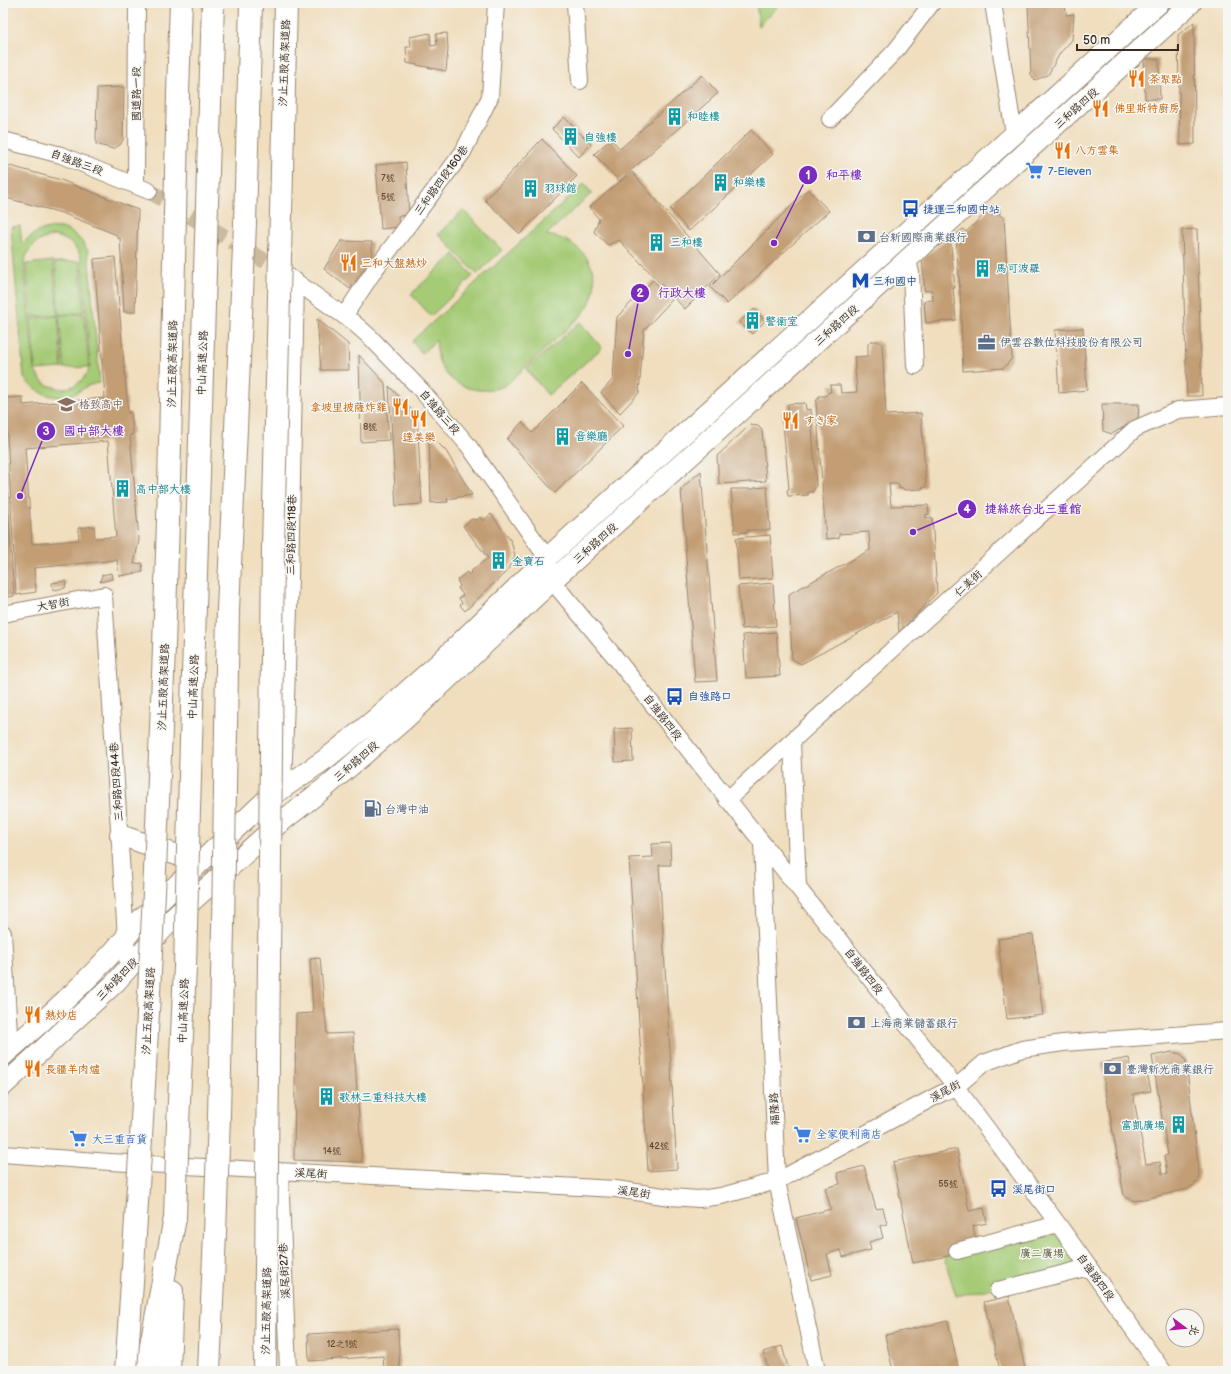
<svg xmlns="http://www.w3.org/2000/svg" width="1231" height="1374" viewBox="0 0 1231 1374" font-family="'Balsamiq Sans','LXGW WenKai TC','Klee One',sans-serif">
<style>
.green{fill:#a5cb76;stroke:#707a4a;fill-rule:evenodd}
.building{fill:#c39e75;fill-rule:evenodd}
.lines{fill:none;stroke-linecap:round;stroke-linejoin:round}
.minor-tunnel{stroke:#ccba9e;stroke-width:16;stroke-dasharray:16 8;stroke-linecap:butt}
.minor-casing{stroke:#96846e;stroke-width:18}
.major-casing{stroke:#96846e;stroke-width:22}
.highway-casing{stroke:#96846e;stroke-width:24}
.minor{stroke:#fff;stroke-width:16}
.major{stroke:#fff;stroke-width:20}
.highway{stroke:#fff;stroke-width:22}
.highway-bridge-casing{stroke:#96846e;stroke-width:24;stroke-linecap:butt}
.highway-bridge{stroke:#fff;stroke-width:22}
.labels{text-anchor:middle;stroke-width:3;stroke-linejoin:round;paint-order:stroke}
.number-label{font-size:9px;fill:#5d4734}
.street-label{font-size:11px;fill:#3b2a1e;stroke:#f6f6f2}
.food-label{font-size:11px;fill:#c56008;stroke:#f6f6f2;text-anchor:start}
.culture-label{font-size:11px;fill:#0d838f;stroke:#f6f6f2;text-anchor:start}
.shop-label{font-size:11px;fill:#366cbe;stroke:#f6f6f2;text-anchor:start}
.transit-label{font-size:11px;fill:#164399;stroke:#f6f6f2;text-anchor:start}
.service-label{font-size:11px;fill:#4e5e75;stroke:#f6f6f2;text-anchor:start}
.education-label{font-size:11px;fill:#785e54;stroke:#f6f6f2;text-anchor:start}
.park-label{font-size:11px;fill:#5b5a38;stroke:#f6f6f2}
.leader{fill:none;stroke:#7b2cbf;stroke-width:1.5}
.callout-dot{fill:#7b2cbf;stroke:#f6f6f2;stroke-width:1.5}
.mark-label{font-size:12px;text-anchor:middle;font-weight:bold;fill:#fff}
.callout-label{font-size:12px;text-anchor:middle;font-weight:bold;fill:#7b2cbf;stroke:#f6f6f2;stroke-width:3;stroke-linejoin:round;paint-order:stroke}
</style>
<rect width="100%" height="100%" fill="#f6f6f2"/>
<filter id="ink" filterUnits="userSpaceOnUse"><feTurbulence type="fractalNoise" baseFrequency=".025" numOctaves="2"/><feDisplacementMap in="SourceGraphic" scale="8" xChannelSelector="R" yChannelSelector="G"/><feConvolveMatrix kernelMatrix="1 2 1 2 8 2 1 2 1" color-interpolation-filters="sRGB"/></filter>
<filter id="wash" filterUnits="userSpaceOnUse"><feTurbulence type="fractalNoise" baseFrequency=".012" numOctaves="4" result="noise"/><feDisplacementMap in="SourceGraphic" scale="16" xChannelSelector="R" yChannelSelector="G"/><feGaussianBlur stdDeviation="0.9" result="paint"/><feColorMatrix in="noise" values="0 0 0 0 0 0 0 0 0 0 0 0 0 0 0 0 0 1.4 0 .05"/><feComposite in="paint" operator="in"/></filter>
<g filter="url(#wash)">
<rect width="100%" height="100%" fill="#f0debe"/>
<path class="green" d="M756,3H781L759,26Z
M584,184L592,193L546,235C588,240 610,280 582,315L506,385C483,396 455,389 442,368C437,359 437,349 436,340L422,353L412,341Z
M463,210L502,250L477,274L438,234Z
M20,226L22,244C44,221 72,221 88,251L100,383C87,384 85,389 74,394C55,402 36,393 24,378L11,227ZM54,236C69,239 77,246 82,260L90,365L88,372L81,381L74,386L63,389L47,385L41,380L34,370L24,263C28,247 37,239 54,236Z
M454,254L473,276L431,316L411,294Z
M53,261L58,315L31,317L26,264Z
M80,261L84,312L59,315L55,262Z
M84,314L89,367L64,368L59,315Z
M58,316L62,368L35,370L31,319Z
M580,322L602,348L548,395L526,369Z
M1052,1225L1082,1269L956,1296L944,1257Z"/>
<g id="blocks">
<path class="building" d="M1028,3H1065L1066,15L1074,14L1072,40L1060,53L1048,75L1035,80L1031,75Z
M1194,22L1195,144L1180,145L1178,35Z
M430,33L431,46L437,45L436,34L447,33L448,49L446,71L407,63L406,47H411L410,37Z
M1144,59H1159L1160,99H1145Z
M702,75L718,93L619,181L594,154L611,139L620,149Z
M124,87L123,140L120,145L113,149L96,144L97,88Z
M564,117L591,144L579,157L552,129Z
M751,130L773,154L689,231L670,209Z
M542,139L577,176L520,234L485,200Z
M406,162L409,215L398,216L399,227L381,229L376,165Z
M3,164L61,180L138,210L135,312H124L120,238H117V235L62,213L3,197Z
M632,172L720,274L685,309L619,240L608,245L594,232L599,219L589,207Z
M808,189L829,211L727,304L710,287Z
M993,205L999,208L1000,216L1004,217L1012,358L1004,368L963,371L960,291L956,238L954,236L963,229L966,232L987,212L989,206Z
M1197,229L1202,396H1187L1182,230Z
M950,237L955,288H953L956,320L926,323L924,301L933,300L932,290L925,291L922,259Z
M341,241L372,242V257L350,289L324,269Z
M115,257L128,413L131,412L133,434L130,435L139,540L134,564L142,563L143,572L119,576L117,560L34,568L36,592L16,595L5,398L23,397V405L105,398L94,259ZM108,441L116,537L95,538L94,526L78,528L79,540L32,544L25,448Z
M653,280L672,300L644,330L639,393L620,413L601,393L613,379L617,317Z
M754,309L765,321L752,334L739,322Z
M317,319L348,344L349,370H321Z
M1083,328L1087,390L1059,393L1055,330Z
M871,341H877L882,344L886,415L921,413L926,487H922V489L904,490L903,488L899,489V484H889L891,506L928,505L929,515L926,514V518L932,517L937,593L899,632L897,612L801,664L792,659L789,594L870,550L869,532L839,534V538L826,539L816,402L819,396H825L829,392H831L830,385H840L841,393L857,392L854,357L868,356V344Z
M359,355L385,383L389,440L361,442Z
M582,383L623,426L555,493L507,439L522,422L532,433Z
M389,386L417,416L422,504L396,506Z
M805,403L806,410L811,409L816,486L813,492H808V495L788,496L787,490L789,489L782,413H788V404Z
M1102,404H1139L1138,418L1112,434L1103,431Z
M750,425L758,426L762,430L766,481L719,484L717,456Z
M3,427L14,596L3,598Z
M429,434L446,451L472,495L447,499L448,502L431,503Z
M701,471L717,681L695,682L681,489Z
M767,487L770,530H747L748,532L735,533L731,489H754V488Z
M491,514L511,541L515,556L507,571L465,611L460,605L462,603L459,598L463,595L458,588L460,586L457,580L467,572L469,575L471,573L470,572L488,558L463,526L472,519L477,520L480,517L483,521Z
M770,535L773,578L739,580L736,538Z
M111,573L112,579L100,582L102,575Z
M64,581H66L65,588L53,590L52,583Z
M773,583L776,626L742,629L738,586Z
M776,632L780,676L746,678L743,635Z
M632,728L633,761L615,762L614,729Z
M670,843L671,865H659L677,1169L648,1171L629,858L653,857L652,844Z
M1033,934L1043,1015L1007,1019L998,939Z
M320,958L327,1034L353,1033L362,1162L294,1160L296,1014L313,1013L310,959Z
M1172,1052L1181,1054L1186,1061L1199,1173L1197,1182L1188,1189L1135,1201L1124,1196L1101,1063L1129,1058L1133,1076L1147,1073L1151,1091L1133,1094L1146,1164L1160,1162L1162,1174H1167L1164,1156L1168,1155L1152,1056Z
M957,1149L969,1211L984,1208L987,1223L973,1226L977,1250L913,1263L893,1162Z
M864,1166L876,1209L883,1208L887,1224L880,1226L883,1238L869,1242L871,1250L843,1257L841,1250L827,1254L832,1275L811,1280L796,1218L831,1209L825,1188L840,1184L837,1173Z
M1009,1296L1025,1369L1028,1368L1029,1371H1000L984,1302Z
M948,1321L959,1371H893L885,1335Z
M398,1329L400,1371H384L383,1356L309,1361L308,1334Z
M782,1346L789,1371H769L763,1352Z"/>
</g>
</g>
<g filter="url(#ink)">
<use href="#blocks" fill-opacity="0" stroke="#96846e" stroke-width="1"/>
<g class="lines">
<path class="minor-tunnel" d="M149,191L288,275"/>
<defs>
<path id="minor" d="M575,3L580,81
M993,3L1014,134
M830,119L896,50L932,3
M3,140L61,155L149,191
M136,184L137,3
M908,260L911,273L915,366
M288,276L354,323L371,338L422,391L468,445L547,558L552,581L615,657L956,1087L1058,1224L1163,1371
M344,316L376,268L463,152L490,97L496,3
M3,614L104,595L128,969
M792,742L798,887
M283,788L290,578L296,281
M727,800L1135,429L1178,410L1228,406
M762,843L777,1181L817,1371
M3,933L10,1050
M3,1154L110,1162L616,1189L670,1197L699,1199L721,1196L777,1181L942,1093L956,1087L984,1063L1022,1049L1063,1043L1228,1031
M280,1171L288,1371
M957,1251L1058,1224
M998,1290L1089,1267"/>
<path id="major" d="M120,835L200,863
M3,1056C51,1014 101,970 141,919L266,800L327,758L374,720L440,662L547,558L1159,3
M3,1086L115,983L171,920L277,825L326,787L403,721L552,581L1191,3"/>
<path id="highway" d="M225,788L228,610L245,224L251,3
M189,809L213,3
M219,1116L223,928
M178,1124L185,967
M146,1371L175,1218
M169,1371L172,1291
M209,1371L215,1233"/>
</defs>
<use href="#minor" class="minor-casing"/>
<use href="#major" class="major-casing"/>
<use href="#highway" class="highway-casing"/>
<use href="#minor" class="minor"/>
<use href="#major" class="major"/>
<use href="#highway" class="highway"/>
<defs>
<path id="highway-bridge" d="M223,928L225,788
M185,967L189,809
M175,1218L178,1124
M215,1233L219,1116
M126,1371C145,1099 159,826 167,553C173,370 174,186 181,3
M265,1371L273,548L286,3"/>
</defs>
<use href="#highway-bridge" class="highway-bridge-casing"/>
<use href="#highway-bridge" class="highway-bridge"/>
</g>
</g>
<defs>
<symbol id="restaurant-bare" viewBox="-9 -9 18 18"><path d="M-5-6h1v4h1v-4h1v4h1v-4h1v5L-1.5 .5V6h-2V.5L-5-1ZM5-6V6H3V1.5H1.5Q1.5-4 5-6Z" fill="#e8710a" stroke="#f6f6f2" stroke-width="2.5" paint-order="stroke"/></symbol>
<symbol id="building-bare" viewBox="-9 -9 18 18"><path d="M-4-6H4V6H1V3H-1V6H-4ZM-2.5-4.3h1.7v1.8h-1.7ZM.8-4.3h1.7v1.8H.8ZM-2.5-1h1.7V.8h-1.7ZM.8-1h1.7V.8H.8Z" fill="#0f9aa8" stroke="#f6f6f2" stroke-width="2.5" paint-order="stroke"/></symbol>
<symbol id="supermarket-bare" viewBox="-9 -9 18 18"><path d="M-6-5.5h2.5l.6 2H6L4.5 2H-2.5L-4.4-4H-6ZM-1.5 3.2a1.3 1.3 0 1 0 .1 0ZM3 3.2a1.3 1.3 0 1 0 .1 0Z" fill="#3f7fe0" stroke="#f6f6f2" stroke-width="2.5" paint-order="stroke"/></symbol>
<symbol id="bus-bare" viewBox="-9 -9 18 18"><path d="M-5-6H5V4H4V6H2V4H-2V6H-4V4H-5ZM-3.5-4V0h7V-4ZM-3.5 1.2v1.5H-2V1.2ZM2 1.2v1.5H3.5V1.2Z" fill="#1a4fb4" stroke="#f6f6f2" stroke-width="2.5" paint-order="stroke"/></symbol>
<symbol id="bank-bare" viewBox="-9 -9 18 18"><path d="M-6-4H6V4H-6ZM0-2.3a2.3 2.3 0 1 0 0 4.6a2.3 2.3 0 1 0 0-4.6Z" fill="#5c6f8a" stroke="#f6f6f2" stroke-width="2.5" paint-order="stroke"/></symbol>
<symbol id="metro-bare" viewBox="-9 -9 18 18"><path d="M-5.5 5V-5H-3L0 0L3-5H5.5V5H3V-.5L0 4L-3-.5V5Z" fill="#1a4fb4" stroke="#f6f6f2" stroke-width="2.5" paint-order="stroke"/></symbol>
<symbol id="office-bare" viewBox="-9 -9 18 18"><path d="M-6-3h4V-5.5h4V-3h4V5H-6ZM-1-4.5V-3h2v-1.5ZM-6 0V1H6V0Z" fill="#5c6f8a" stroke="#f6f6f2" stroke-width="2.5" paint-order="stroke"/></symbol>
<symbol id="school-bare" viewBox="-9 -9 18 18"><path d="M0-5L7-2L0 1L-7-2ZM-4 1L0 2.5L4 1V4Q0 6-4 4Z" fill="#8d6e63" stroke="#f6f6f2" stroke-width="2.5" paint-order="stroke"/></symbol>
<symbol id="fuel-bare" viewBox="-9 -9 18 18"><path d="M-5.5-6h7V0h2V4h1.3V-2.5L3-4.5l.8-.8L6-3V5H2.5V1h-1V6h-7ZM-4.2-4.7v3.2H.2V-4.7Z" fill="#5c6f8a" stroke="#f6f6f2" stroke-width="2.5" paint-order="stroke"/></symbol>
</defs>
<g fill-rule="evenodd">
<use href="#restaurant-bare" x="1124" y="66" width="25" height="25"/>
<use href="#restaurant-bare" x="1088" y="96" width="25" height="25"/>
<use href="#building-bare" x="662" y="104" width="25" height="25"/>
<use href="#building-bare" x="558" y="124" width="25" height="25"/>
<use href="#restaurant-bare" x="1050" y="138" width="25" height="25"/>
<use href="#supermarket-bare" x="1022" y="158" width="25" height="25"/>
<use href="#building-bare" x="708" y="170" width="25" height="25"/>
<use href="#building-bare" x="518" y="176" width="25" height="25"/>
<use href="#bus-bare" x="898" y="196" width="25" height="25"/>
<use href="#bank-bare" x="854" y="224" width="25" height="25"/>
<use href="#building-bare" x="644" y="230" width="25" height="25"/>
<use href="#restaurant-bare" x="336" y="250" width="25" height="25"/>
<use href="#building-bare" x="970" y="256" width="25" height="25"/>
<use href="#metro-bare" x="848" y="268" width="25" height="25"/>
<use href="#building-bare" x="740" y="308" width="25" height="25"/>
<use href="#office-bare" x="974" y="330" width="25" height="25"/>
<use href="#school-bare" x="54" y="392" width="25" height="25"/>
<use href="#restaurant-bare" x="388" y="394" width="25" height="25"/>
<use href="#restaurant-bare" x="406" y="406" width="25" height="25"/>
<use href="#restaurant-bare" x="778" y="408" width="25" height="25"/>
<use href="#building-bare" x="550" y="424" width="25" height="25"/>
<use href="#building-bare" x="110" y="476" width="25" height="25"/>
<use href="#building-bare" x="486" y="548" width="25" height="25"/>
<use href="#bus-bare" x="662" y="684" width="25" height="25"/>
<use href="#fuel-bare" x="360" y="796" width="25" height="25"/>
<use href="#restaurant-bare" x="20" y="1002" width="25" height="25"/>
<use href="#bank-bare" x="844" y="1010" width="25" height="25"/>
<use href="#restaurant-bare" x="20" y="1056" width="25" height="25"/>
<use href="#bank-bare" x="1100" y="1056" width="25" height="25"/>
<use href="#building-bare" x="314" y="1084" width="25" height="25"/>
<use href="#building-bare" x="1166" y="1112" width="25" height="25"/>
<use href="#supermarket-bare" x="790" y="1122" width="25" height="25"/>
<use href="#supermarket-bare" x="66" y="1126" width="25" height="25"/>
<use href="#bus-bare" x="986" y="1176" width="25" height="25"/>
</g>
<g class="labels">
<g class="number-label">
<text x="388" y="181">7號</text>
<text x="388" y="200">5號</text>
<text x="370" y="430">8號</text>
<text x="659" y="1149">42號</text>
<text x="332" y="1154">14號</text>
<text x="948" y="1187">55號</text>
<text x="342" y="1347">12之1號</text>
</g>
<g class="street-label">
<text transform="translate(284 63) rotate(-88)" y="4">汐止五股高架道路</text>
<text transform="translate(136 94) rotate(-90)" y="4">國道路一段</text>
<text transform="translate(1076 108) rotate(-42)" y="4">三和路四段</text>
<text transform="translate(77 162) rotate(20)" y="4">自強路三段</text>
<text transform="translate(441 180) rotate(-54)" y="4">三和路四段160巷</text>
<text transform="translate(836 325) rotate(-42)" y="4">三和路四段</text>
<text transform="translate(202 363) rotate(-88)" y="4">中山高速公路</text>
<text transform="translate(172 364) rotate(-89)" y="4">汐止五股高架道路</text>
<text transform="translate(440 412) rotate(49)" y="4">自強路三段</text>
<text transform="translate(291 535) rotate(-89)" y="4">三和路四段118巷</text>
<text transform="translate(595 543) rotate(-42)" y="4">三和路四段</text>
<text transform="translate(968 583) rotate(-43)" y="4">仁美街</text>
<text transform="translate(53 604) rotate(-11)" y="4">大智街</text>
<text transform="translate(163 687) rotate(-88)" y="4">汐止五股高架道路</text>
<text transform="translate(193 687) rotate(-88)" y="4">中山高速公路</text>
<text transform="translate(663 717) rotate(52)" y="4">自強路四段</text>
<text transform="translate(356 761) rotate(-41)" y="4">三和路四段</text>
<text transform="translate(116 782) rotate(-94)" y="4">三和路四段44巷</text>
<text transform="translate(864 971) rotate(52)" y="4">自強路四段</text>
<text transform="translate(117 979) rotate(-46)" y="4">三和路四段</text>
<text transform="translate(148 1011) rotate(-87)" y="4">汐止五股高架道路</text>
<text transform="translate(183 1011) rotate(-88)" y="4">中山高速公路</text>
<text transform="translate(945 1091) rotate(-29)" y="4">溪尾街</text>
<text transform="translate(774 1109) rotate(-93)" y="4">福隆路</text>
<text transform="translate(311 1173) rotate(3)" y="4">溪尾街</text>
<text transform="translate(634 1192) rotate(8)" y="4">溪尾街</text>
<text transform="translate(284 1271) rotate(-93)" y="4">溪尾街27巷</text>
<text transform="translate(1096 1277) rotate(54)" y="4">自強路四段</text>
<text transform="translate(266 1311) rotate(-89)" y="4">汐止五股高架道路</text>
</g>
<g class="food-label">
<text x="1149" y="83">茶聚點</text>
<text x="1114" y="112">佛里斯特廚房</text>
<text x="1075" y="154">八方雲集</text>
<text x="361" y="267">三和大盤熱炒</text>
<text x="387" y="411" text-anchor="end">拿坡里披薩炸雞</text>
<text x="804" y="424">すき家</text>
<text x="419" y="441" text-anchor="middle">達美樂</text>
<text x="45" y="1019">熱炒店</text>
<text x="45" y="1073">長疆羊肉爐</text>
</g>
<g class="culture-label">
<text x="687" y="120">和睦樓</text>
<text x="584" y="141">自強樓</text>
<text x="733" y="186">和樂樓</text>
<text x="544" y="192">羽球館</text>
<text x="670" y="246">三和樓</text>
<text x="996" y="272">馬可波羅</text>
<text x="765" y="325">警衛室</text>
<text x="575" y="440">音樂廳</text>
<text x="136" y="493">高中部大樓</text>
<text x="512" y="565">金寶石</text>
<text x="339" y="1101">歌林三重科技大樓</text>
<text x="1165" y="1129" text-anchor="end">富凱廣場</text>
</g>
<g class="shop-label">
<text x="1048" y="175">7-Eleven</text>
<text x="816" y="1138">全家便利商店</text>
<text x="92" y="1143">大三重百貨</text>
</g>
<g class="transit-label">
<text x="923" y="213">捷運三和國中站</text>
<text x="873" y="285">三和國中</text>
<text x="688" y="700">自強路口</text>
<text x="1012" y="1193">溪尾街口</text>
</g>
<g class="service-label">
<text x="879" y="241">台新國際商業銀行</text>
<text x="1000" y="346">伊雲谷數位科技股份有限公司</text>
<text x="385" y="813">台灣中油</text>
<text x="870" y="1027">上海商業儲蓄銀行</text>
<text x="1126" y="1073">臺灣新光商業銀行</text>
</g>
<g class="education-label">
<text x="79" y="408">格致高中</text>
</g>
<g class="park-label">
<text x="1042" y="1257">廣二廣場</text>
</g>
</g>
<path class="leader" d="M774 243L808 175M628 354L640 293M20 496L46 431M913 532L967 509"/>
<g class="callout-dot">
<circle cx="774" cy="243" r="4"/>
<circle cx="628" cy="354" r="4"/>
<circle cx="20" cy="496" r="4"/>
<circle cx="913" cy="532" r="4"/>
<circle cx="808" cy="175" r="10"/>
<circle cx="640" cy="293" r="10"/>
<circle cx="46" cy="431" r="10"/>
<circle cx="967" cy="509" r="10"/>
</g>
<g class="mark-label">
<text x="808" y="179">1</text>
<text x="640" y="297">2</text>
<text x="46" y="435">3</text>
<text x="967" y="513">4</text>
</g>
<g class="callout-label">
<text x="844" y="179">和平樓</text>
<text x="682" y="297">行政大樓</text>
<text x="94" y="435">國中部大樓</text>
<text x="1033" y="513">捷絲旅台北三重館</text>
</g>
<rect width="1231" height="1374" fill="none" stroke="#f6f6f2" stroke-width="16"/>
<g transform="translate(1185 1328) rotate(106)"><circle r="19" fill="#f6f6f2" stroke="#aba49d"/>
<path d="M0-3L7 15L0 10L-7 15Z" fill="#b5179e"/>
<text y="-6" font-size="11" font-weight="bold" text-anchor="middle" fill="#3b2a1e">北</text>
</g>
<path d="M1077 44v6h101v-6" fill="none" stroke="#3b2a1e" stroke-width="2"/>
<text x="1083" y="44" font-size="12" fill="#3b2a1e" stroke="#f6f6f2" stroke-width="3" paint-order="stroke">50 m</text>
</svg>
